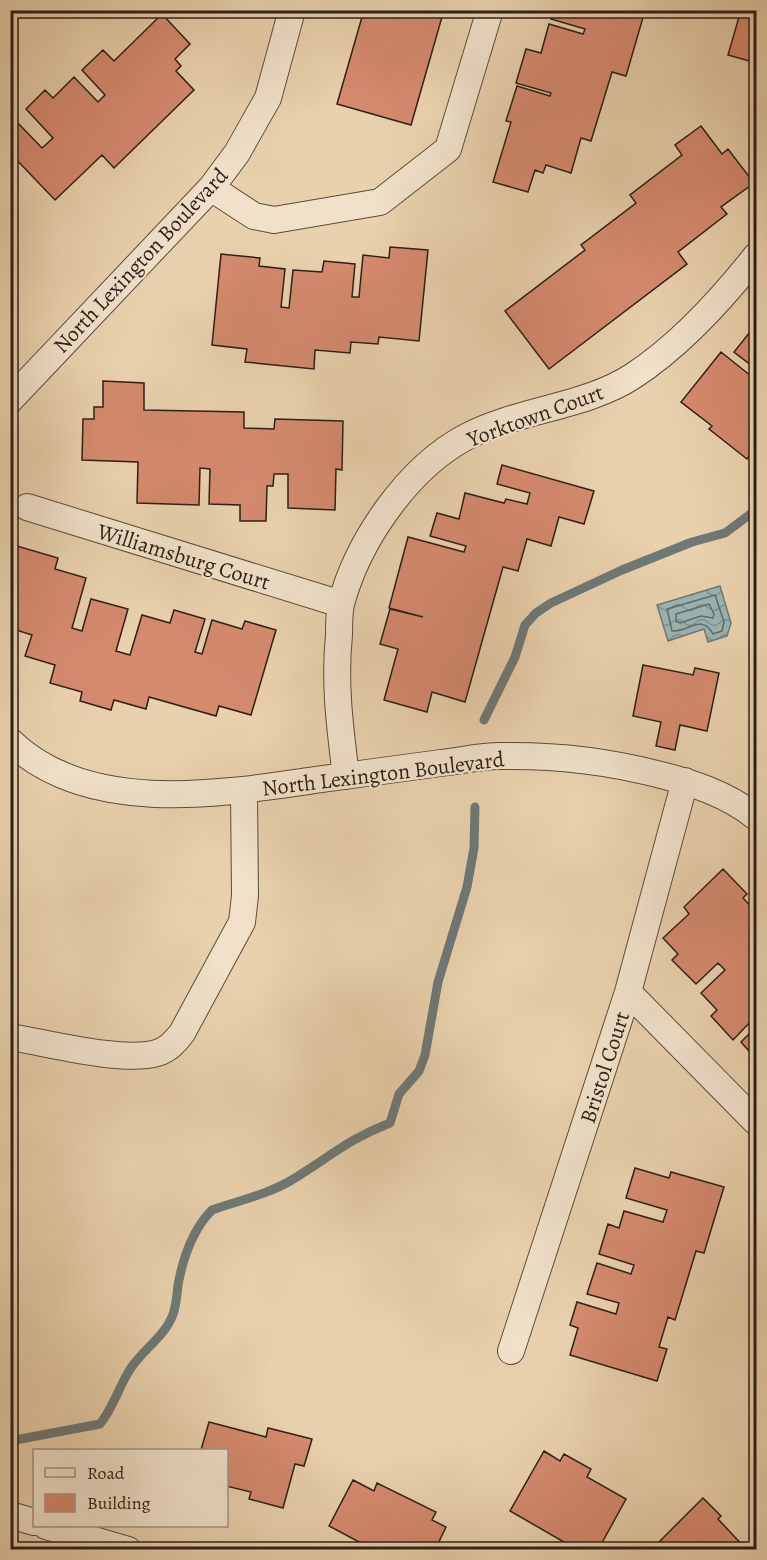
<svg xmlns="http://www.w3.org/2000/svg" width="767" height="1560" viewBox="0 0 767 1560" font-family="Alegreya,serif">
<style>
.water{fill:url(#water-waves);stroke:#6e7976;stroke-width:1.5}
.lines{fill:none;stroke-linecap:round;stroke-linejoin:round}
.shore{stroke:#646a66;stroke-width:1.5}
.stream{stroke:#6e7976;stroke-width:9}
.building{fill:#d58a6e;stroke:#2d1f18;stroke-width:1.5}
.minor-casing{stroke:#5c4c3d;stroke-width:28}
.minor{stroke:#f1e1ca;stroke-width:26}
.labels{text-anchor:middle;stroke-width:4.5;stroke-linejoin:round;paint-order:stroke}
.street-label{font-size:22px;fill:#2d1f18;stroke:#f1e1ca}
</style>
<defs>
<pattern id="water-waves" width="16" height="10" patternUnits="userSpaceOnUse" patternTransform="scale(1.5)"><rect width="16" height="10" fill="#9ab5b4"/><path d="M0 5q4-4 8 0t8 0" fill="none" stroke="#7e9391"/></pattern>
</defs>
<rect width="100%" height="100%" fill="#e9d1ad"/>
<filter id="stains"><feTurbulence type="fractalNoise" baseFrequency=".00333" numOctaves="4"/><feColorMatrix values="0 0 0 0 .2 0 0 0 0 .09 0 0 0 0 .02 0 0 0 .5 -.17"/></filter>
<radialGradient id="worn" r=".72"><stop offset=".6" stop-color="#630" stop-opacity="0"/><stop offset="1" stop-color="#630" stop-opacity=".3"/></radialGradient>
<path class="water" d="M720,586L731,623L727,636L708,642L704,629L668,641L657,605Z"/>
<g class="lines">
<path class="shore" d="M715,595L724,622L722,631L713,634C702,613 689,632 672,631L667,609Z
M709,604L714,614L713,618L701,616L680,623L676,621V614Z"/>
<path class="stream" d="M484,720L515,657L525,625L536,613L551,603L622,570L692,542L725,533L756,510
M10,1441L100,1424C113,1408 118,1389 129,1371C140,1352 163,1338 172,1317C176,1308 177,1295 178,1285C183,1258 192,1230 212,1210C237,1201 266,1195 290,1181C327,1159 348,1139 390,1123L399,1094L419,1071L425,1055L438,982L467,887L474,848L475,807"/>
</g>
<path class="building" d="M364,10H444L411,125L337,104Z
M554,10H634L644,14L626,76L612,72L591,141L581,138L571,173L546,165L543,173L535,170L528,192L493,182L511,122L506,121L517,86L550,96L551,93L516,83L526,49L541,53L549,24L583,34L585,29L551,19Z
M741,10H756V50L753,62L728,55Z
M162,14L190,44L175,59L181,66L176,71L194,90L114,168L102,155L55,200L10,153V122L14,119L42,148L53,138L26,109L45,90L53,98L74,77L98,102L105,95L82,70L103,50L114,61Z
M701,126L722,154L728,149L754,183L721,207L727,214L678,252L687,264L549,369L505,311L585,250L581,245L636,203L630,195L682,155L675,145Z
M390,247L428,250L419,341L379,337L378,344L351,342L350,353L315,350L314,369L245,362L247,349L212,345L221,254L260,258L259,266L285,269L281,307L289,308L293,270L322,272L324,261L355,264L352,297H359L363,255L389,258Z
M750,332L756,336V369L734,352Z
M721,352L756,380V447L747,459L709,429L712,426L681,402Z
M103,381L144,383V410L244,412V428L274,429L275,419L343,421L342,470L336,469L335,510L288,508V474H274L273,486H267L266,521H240V505L209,504L210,469L200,468L199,505L137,503L138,462L82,460L83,419H94V407H103Z
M502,465L594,491L584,524L559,517L551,546L527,539L518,571L503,567L465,702L432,692L427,712L384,700L398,649L380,644L390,609L423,617L389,608L408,537L464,552L466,546L430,536L437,513L459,519L465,493L504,503L506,499L527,504L530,493L497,484Z
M10,544L58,558L55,569L86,578L72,628L82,631L91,599L128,609L116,651L130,655L142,615L170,623L174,610L205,619L195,652L202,654L212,620L242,629L245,621L276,630L251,715L219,706L216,716L149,697L146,709L114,700L111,710L80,701L82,692L50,683L55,665L25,656L32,635L10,628Z
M643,665L693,675L695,668L719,673L707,731L680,725L675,750L656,746L661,722L633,716Z
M723,869L747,894L743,898L756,912V1016L733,1040L711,1016L717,1010L701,993L725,970L718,963L696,984L672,960L678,954L663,938L689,914L684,907Z
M756,1027V1059L741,1042Z
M635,1168L669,1178L671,1172L724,1187L704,1253L696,1251L675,1320L668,1317L659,1347L667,1349L657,1381L570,1355L578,1328L570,1325L577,1302L616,1314L619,1303L587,1294L597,1263L631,1274L634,1265L599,1254L608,1224L619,1228L624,1211L663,1222L667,1210L626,1198Z
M209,1422L266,1437L268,1428L312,1439L304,1466L295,1464L283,1508L249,1499L251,1492L226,1486V1450H201Z
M544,1451L560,1461L564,1454L591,1469L587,1477L626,1499L598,1550H559L564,1542L510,1511Z
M353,1480L374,1491L377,1483L436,1512L432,1520L446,1527L435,1550H374L329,1526Z
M703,1498L721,1516L718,1519L747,1550H660L656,1545Z"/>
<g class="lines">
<defs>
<path id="minor" d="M211,188L254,216L274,220L380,202L448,149L490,10
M10,400L211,188L237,153L268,98L292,10
M27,507L341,604
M10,741C87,816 220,794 315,780C357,774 399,769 441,763C460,761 480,756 500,756C552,755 607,761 657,774C693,783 727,794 756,817
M346,776C340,728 334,683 339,635C339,625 339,614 341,604C358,540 408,468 466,437C516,410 586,407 633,376C679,346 722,299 756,256
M628,992L756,1122
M10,1037C48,1043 122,1063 157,1053C168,1050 175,1042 182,1033L242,922L245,896L244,790
M511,1351L628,992L685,781
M10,1515L34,1522
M46,1526L128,1550"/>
</defs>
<use href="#minor" class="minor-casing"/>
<use href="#minor" class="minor"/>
</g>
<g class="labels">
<g class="street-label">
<text transform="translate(140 260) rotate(-47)" y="8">North Lexington Boulevard</text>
<text transform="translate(535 415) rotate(-20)" y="8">Yorktown Court</text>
<text transform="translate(184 556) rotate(17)" y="8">Williamsburg Court</text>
<text transform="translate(383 773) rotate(-7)" y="8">North Lexington Boulevard</text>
<text transform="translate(604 1067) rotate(-72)" y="8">Bristol Court</text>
</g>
</g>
<rect width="767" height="1560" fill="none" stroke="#e9d1ad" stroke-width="36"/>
<rect x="12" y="12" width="743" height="1536" fill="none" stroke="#2d1f18" stroke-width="3"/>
<rect x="18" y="18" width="731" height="1524" fill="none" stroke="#2d1f18" stroke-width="1.5"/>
<rect x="33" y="1449" width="195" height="78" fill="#f1e1ca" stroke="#a39383" stroke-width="1.5"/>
<rect x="45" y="1468" width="30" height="9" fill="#f1e1ca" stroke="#a39383" stroke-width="1.5"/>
<text x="87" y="1479" font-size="18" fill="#2d1f18">Road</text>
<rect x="45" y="1494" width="30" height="18" fill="#d58a6e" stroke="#a39383" stroke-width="1.5"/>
<text x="87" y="1509" font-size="18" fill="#2d1f18">Building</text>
<rect width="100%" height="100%" filter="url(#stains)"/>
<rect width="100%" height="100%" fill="url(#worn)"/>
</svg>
